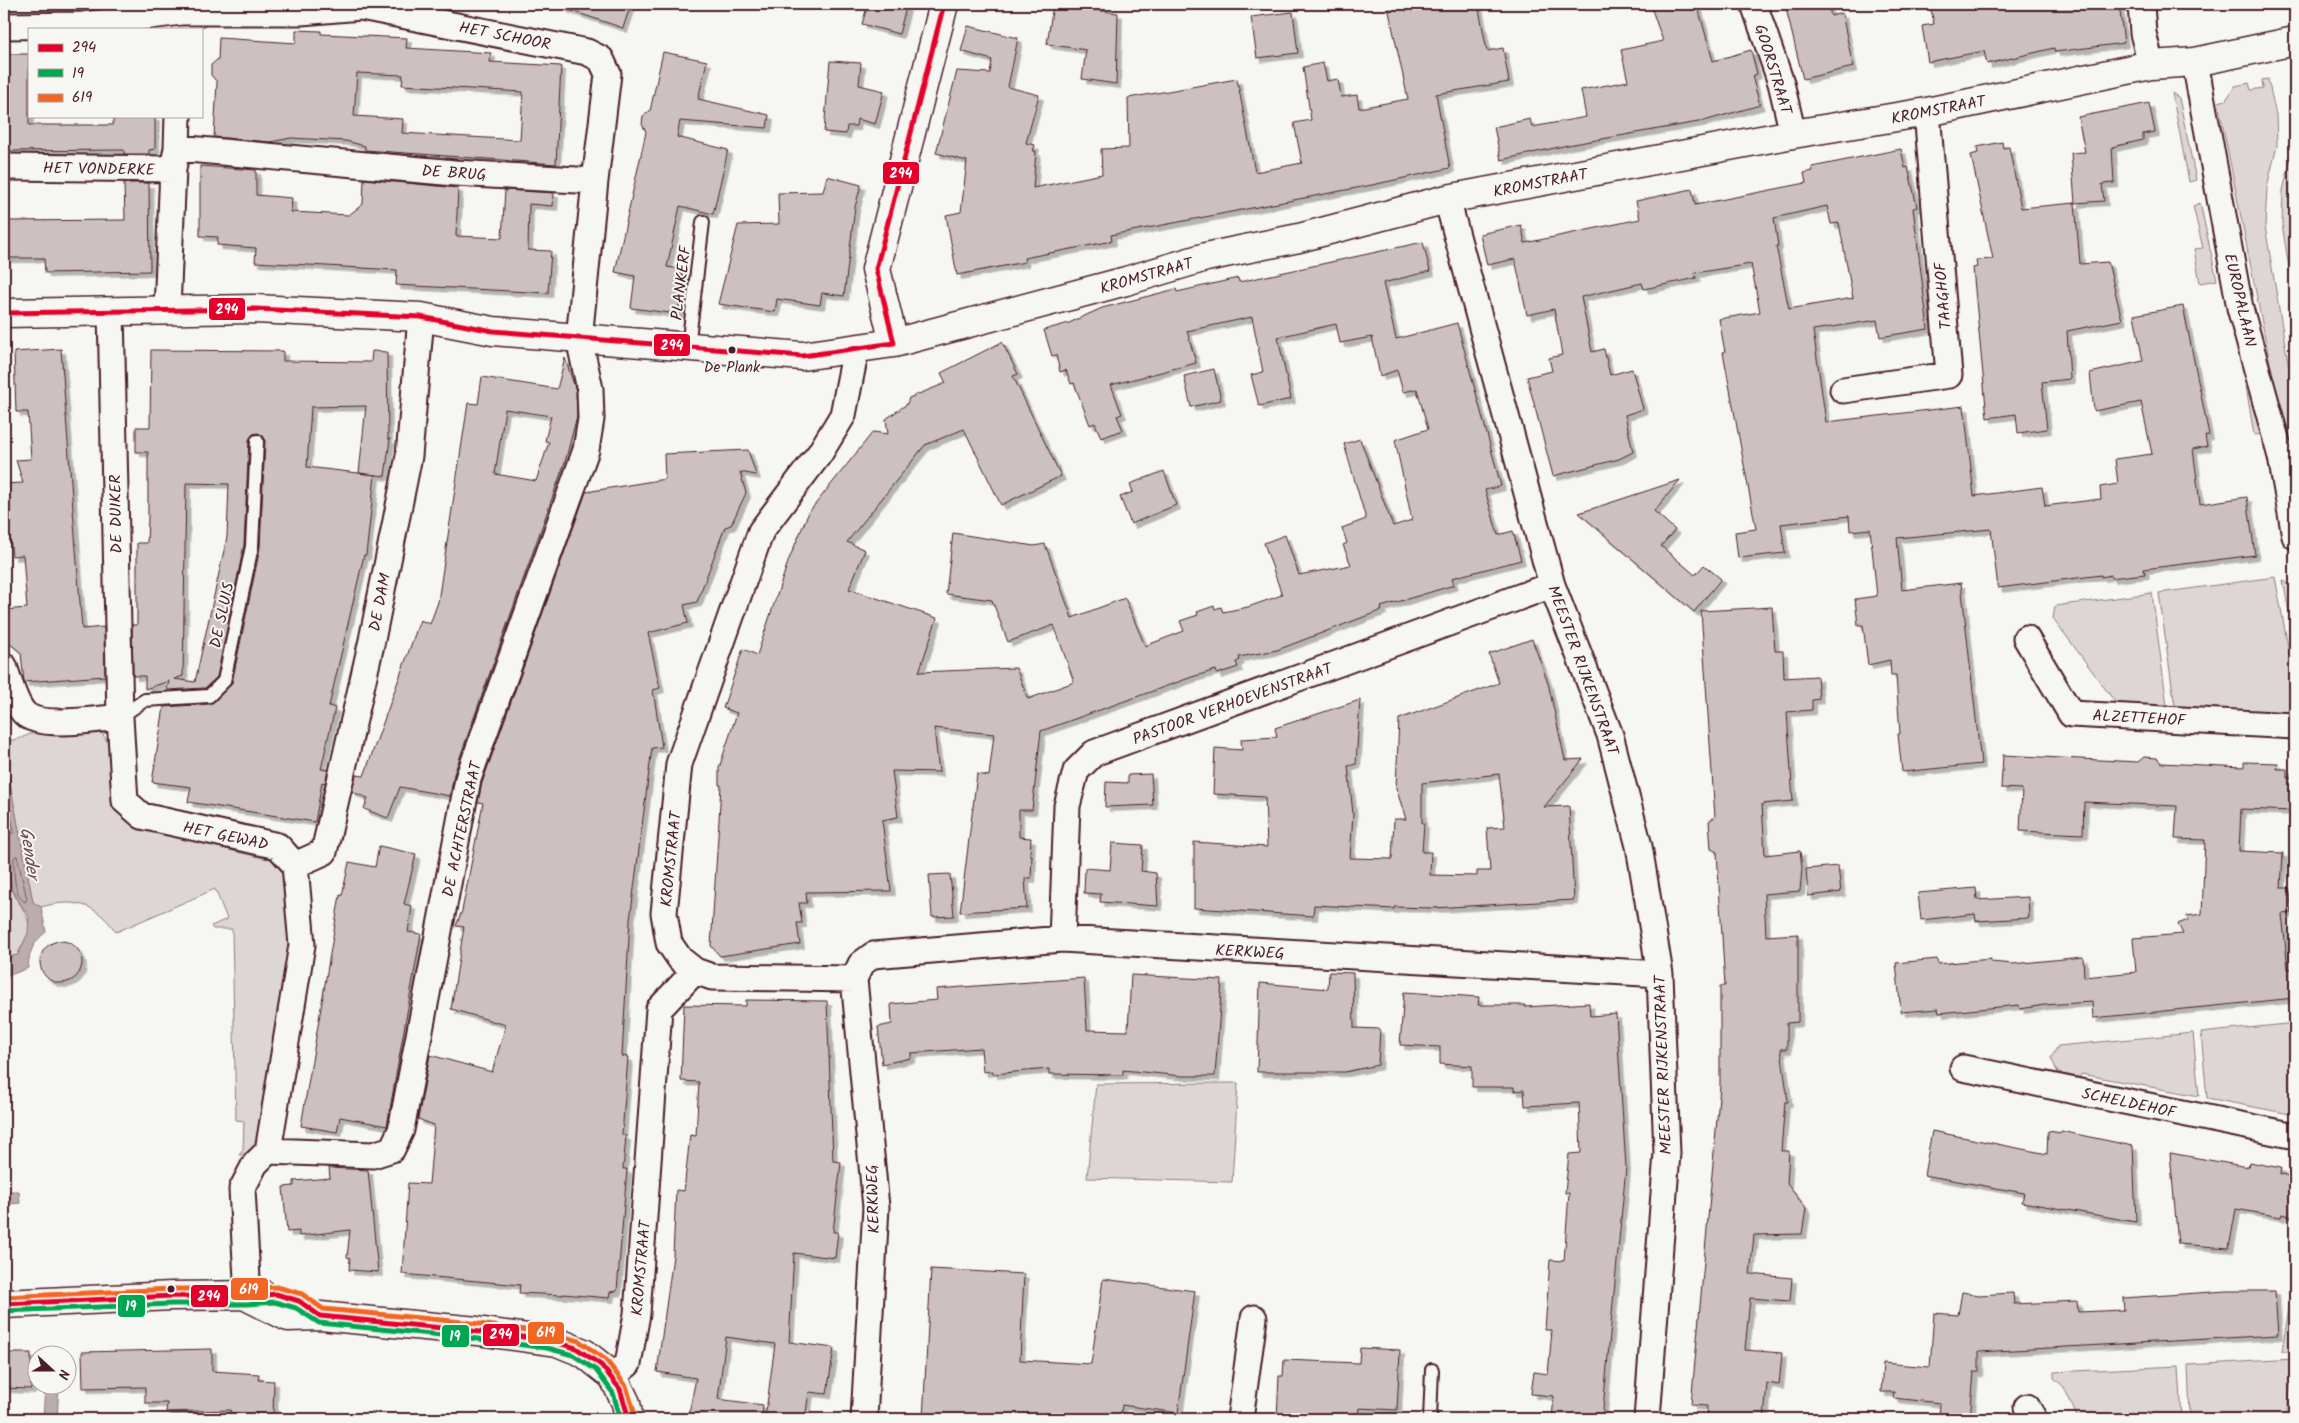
<svg xmlns="http://www.w3.org/2000/svg" width="2299" height="1423" viewBox="0 0 2299 1423" font-family="Kalam,sans-serif">
<style>
.green{fill:#ddd6d5;stroke:#947a80}
.water{fill:#bbadae;stroke:#8e747a}
.lines{fill:none;stroke-linecap:round;stroke-linejoin:round}
.shore{stroke:#77585f;stroke-width:1}
.building{fill:#ccc1c0;stroke:#4a1f2b;fill-rule:evenodd;filter:url(#shadow)}
.lane-casing{stroke:#4a1f2b;stroke-width:16}
.street-casing{stroke:#4a1f2b;stroke-width:29}
.secondary-casing{stroke:#4a1f2b;stroke-width:31}
.lane{stroke:#f6f6f2;stroke-width:12}
.street{stroke:#f6f6f2;stroke-width:25}
.secondary{stroke:#f6f6f2;stroke-width:28}
.bus-1-casing{stroke:#f6f6f2;stroke-width:9}
.bus-2-casing{stroke:#f6f6f2;stroke-width:9}
.bus-3-casing{stroke:#f6f6f2;stroke-width:9}
.bus-1{stroke:#e4002b;stroke-width:5}
.bus-2{stroke:#00a651;stroke-width:5}
.bus-3{stroke:#f26522;stroke-width:5}
.bus-dot{fill:#4a1f2b;stroke:#f6f6f2;stroke-width:2}
.labels{text-anchor:middle;stroke-width:4;stroke-linejoin:round;paint-order:stroke}
.bus-label{font-size:15px;fill:#4a1f2b;stroke:#f6f6f2}
.street-label{font-size:16px;fill:#4a1f2b;stroke:#f6f6f2}
.water-label{font-size:18px;font-style:italic;fill:#6c4a52;stroke:#f6f6f2}
.line-badge{stroke:#f6f6f2;stroke-width:2}
.badge-label{font-size:14px;text-anchor:middle;font-weight:bold;fill:#fff}
</style>
<defs>
<filter id="shadow"><feDropShadow dx="4.5" dy="4.5" stdDeviation="0" flood-color="#0004"/></filter>
</defs>
<rect width="100%" height="100%" fill="#f6f6f2"/>
<filter id="ink" filterUnits="userSpaceOnUse"><feTurbulence type="fractalNoise" baseFrequency=".02" numOctaves="2"/><feDisplacementMap in="SourceGraphic" scale="10" xChannelSelector="R" yChannelSelector="G"/><feConvolveMatrix kernelMatrix="1 2 1 2 8 2 1 2 1" color-interpolation-filters="sRGB"/></filter>
<g filter="url(#ink)">
<path class="green" d="M2295,72V306L2282,224L2283,190L2294,147L2289,73Z
M2268,79L2276,115L2277,146L2267,187L2265,226L2295,403V451L2288,453L2218,102L2226,100L2235,86L2249,83L2251,90L2263,88L2262,80Z
M2172,93L2179,98L2196,180L2189,182Z
M2200,203L2217,280L2200,283L2194,249L2203,248L2193,206Z
M2246,386L2254,393L2262,434L2254,435Z
M2275,577L2295,684V707L2291,712V719L2176,714L2159,593Z
M2283,580L2294,589L2295,644Z
M2152,593L2168,713L2123,707L2115,702L2053,618L2055,606Z
M96,727C127,755 99,790 123,817C127,821 133,825 138,828L267,859L272,851L281,860L290,905L294,945L264,1113L254,1148L242,1155H239L243,1150L244,1121L236,1120L232,929H213L211,926L227,919L215,889L116,932C96,903 74,898 41,907L33,902L4,753V742L21,738L39,730Z
M6,851H8C10,862 8,872 10,883C14,902 30,911 29,930C28,938 20,946 18,955L4,958V860Z
M2295,1023V1115L2207,1098L2201,1033Z
M2193,1033L2199,1096L2081,1074L2077,1082L2060,1077L2051,1058L2058,1046Z
M1238,1083L1232,1182L1087,1178L1096,1084Z
M2291,1296H2295V1351H2282Z
M2294,1359L2286,1419H2190L2188,1365Z
M2179,1366L2182,1419H2078L2064,1387L2054,1378V1372Z"/>
<path class="water" d="M4,753L33,902L41,907L46,932C33,942 29,952 28,968L8,976L4,985V958L18,955L28,933L29,917L12,890L7,851L4,854V860V850L7,848L4,821Z
M4,1176L8,1191H19L20,1203L9,1204V1244H4Z
M45,1386H59L57,1419H43Z"/>
<g class="lines">
<path class="shore" d="M4,779L14,832L11,834L4,832
M17,856L27,899L25,902C13,894 14,872 14,858Z"/>
</g>
<path class="building" d="M563,4H631L623,28L563,8Z
M868,4H894L906,7L899,34L862,24Z
M1410,4H1478L1487,51L1503,48L1509,82L1436,94L1450,168L1372,185L1111,235L1112,241L1024,258L1025,262L957,275L946,215L961,212L967,161L936,153L957,71L990,73L992,60L961,51L968,26L1018,38L1008,87L1039,95L1026,143L1035,145L1033,151H1036L1033,188L1102,174L1101,149L1129,148L1128,98L1237,79L1255,172L1302,163L1294,123L1311,120L1303,67L1323,63L1327,81L1338,79L1341,97L1357,95L1359,108L1408,99L1388,7Z
M1650,4H1697L1713,61L1751,50L1757,74L1752,76L1760,105L1704,121L1568,145L1501,160L1494,127L1530,119L1532,127L1586,117L1581,90L1628,81L1621,50L1663,41Z
M1785,4H1828L1831,16L1842,13L1853,67L1803,79Z
M1930,4H2119L2124,43L2055,52L2054,48L1987,64L1984,51L1928,62L1922,26L1934,24Z
M1053,5L1118,13L1116,84L1082,79L1086,50L1047,44Z
M1293,12L1298,53L1257,58L1251,17Z
M296,30L321,31V34L407,38L406,48L491,53L490,62L561,66L556,164L365,150V146L346,141L291,138L270,142L214,137L217,82L211,75V65L218,59L219,38L296,43ZM357,73L403,75L402,85L523,92L520,140L402,133L403,119L354,116Z
M663,52L707,61L698,99L769,115L767,128L680,121L677,137L728,150L713,214L680,206L667,267L681,269V276H683L678,314L631,308L635,276L615,272L646,132L642,124L643,116L650,111Z
M4,54H29V125H112L115,116H155V149L149,150V154H124V150L4,151Z
M830,61L861,63L859,85L884,91L875,124L857,119L856,126H847L846,134L824,132Z
M2149,103L2155,132L2143,134V140L2112,147L2114,183L2102,184L2104,201L2075,203L2080,264L2108,262L2122,320L2067,331L2070,379L2042,382L2047,429L2018,433L2016,414L1987,418L1973,268L1977,267L1976,260L1993,259L1971,155L1978,153L1977,147L2002,142L2003,148L2009,147L2021,208L2075,203L2071,153L2085,152L2078,117Z
M1901,149L1905,168L1908,167L1917,207L1913,208L1928,329L1880,337L1877,320L1813,330L1826,422L1964,406L1974,496L2042,487L2045,506L2101,499L2100,487L2118,484L2115,459L2152,454L2141,402L2094,411L2090,373L2143,361L2134,315L2183,306L2209,435L2205,436L2207,446L2193,449L2200,504L2247,497L2255,555L2144,569L2145,574L2127,576L2111,578V575L2101,577V575L1998,588L1991,529L1897,538L1902,590L1961,583L1981,764L1902,772L1898,734H1900L1896,675H1891L1890,660L1868,665L1863,625H1858L1855,599L1877,596L1870,529L1850,531L1849,516L1781,524L1785,553L1738,558L1735,532L1756,529L1723,352H1725L1719,319L1760,312L1751,264L1695,273L1696,278L1644,289L1642,283L1581,297L1592,352L1604,349L1610,375L1632,369L1643,409L1625,415L1633,452L1619,459L1553,476L1527,377L1552,371L1549,358L1562,355L1554,309L1527,315L1515,259L1487,265L1480,234L1521,225L1525,243L1640,219L1636,201L1692,189L1695,205L1806,183L1804,173L1813,171L1812,167ZM1827,206L1831,224L1839,223L1853,298L1789,309L1776,246H1778L1774,218Z
M200,166L256,170V195L292,198L291,212L349,215L363,204L364,179L458,188L456,236L502,238L505,190L554,193L553,206L529,204L528,250L551,251L548,293L396,285L397,270L255,262L256,248L217,245L218,237L200,236Z
M827,176L861,185L855,207L844,296L822,293L820,305L777,299L775,312L718,304L738,225L779,224L778,193L823,192Z
M124,183H149L150,271L45,273L44,258H6V221L125,220Z
M1423,242L1430,271L1383,283L1396,339L1457,323L1501,486L1485,490L1498,535L1513,531L1521,560L1452,578L1454,585L1381,607L1382,610L1277,650L1239,657L1240,660L1236,662L1238,667L1217,674L1216,670L1192,677L1041,731L1032,810H1019V837L1031,838L1030,855H1032L1031,878H1025L1027,908L960,912L977,774L989,776L994,734L934,728L939,772L892,771L898,817L882,820L891,891L806,892L807,903H799L802,923H797L800,944L720,956L711,946L719,820L721,785H719V768L737,713L723,708L743,649L757,655L789,559L809,512L873,432L888,434L886,419L907,404L909,398L946,383L941,373L1002,342L1018,374L1013,376L1061,476L1001,505L964,429L925,445L847,542L865,550L849,589L937,618L919,672L1016,668L1028,699L1074,682L1054,625L1008,642L992,600L946,594L953,533L1034,546L1045,544L1072,618L1125,598L1145,646L1184,631L1180,621L1198,615L1197,612L1214,606L1215,609L1221,607L1223,612L1248,607L1282,595L1264,543L1285,535L1299,575L1351,565L1343,545L1347,543L1342,528L1366,519L1344,444L1360,439L1393,526L1412,520L1395,440L1428,429L1417,389L1403,392L1397,370L1380,376L1372,337L1340,343L1336,324L1278,337L1291,399L1259,406L1251,375L1263,372L1252,317L1187,331L1196,363L1111,385L1122,414L1117,416L1123,430L1101,438L1095,423L1090,425L1074,383L1071,384L1066,370L1060,372L1056,355L1052,356L1044,330L1069,323L1102,308L1176,289L1177,292L1238,278L1239,282Z
M61,349L82,629L104,627L105,676L24,682L21,653L6,640L4,610L27,608L23,555L12,556L4,484L23,483L16,460L31,459L28,412H16L14,352Z
M151,350L283,351V361L371,362L372,351L387,352L388,439H390L385,476L359,473L366,406L311,407L307,467L375,475L366,555H364L329,706L335,708L321,769L328,770L325,783L322,782L315,822L188,802L191,787L152,782L164,707L210,704L232,683L260,548L265,441L264,437L258,433L253,434L249,440L244,545L217,677L205,688L167,690L169,681L145,689V676H133L132,625H137V543H147L148,518V452H136V427H150ZM186,483L229,484L227,537L195,682L174,679L183,676Z
M565,358L576,391L577,416L565,462L454,774L450,796L400,787L388,818L364,809L368,798L352,792L356,775L364,776L420,620L430,624L438,602L468,403L478,404L482,377L557,389ZM505,409L551,416L545,441L549,442L536,481L495,474Z
M1214,369L1221,400L1191,407L1184,376Z
M748,450L756,475L740,472L746,493L731,525L725,527L697,602L684,605L688,623L648,633L660,688L653,690L662,747L652,748L630,920L622,1056L628,1057L622,1135L626,1136L623,1169H627L617,1291L610,1292L609,1298L563,1294V1295L519,1293L520,1285L402,1274L408,1183L429,1184L434,1125L418,1119L430,1055L492,1072L506,1025L451,1009L464,927L456,926L462,911L483,803L478,802L482,783L586,492L665,479L664,454Z
M1164,471L1176,505L1131,524L1120,497L1133,492L1130,484Z
M1680,480L1654,511L1675,530L1661,546L1695,575L1704,565L1721,579L1694,612L1579,513Z
M1772,607L1775,651H1783L1784,678L1817,676L1819,699L1812,700V710L1787,712L1793,801L1762,804L1765,855L1800,851L1802,868L1800,891L1764,894L1766,936L1798,934V1022L1787,1023V1049H1781L1788,1102H1785L1781,1151H1789L1787,1184L1806,1208L1802,1234L1754,1235L1750,1274L1792,1278L1790,1301L1750,1298L1745,1350L1782,1353L1779,1385L1767,1383L1764,1419H1706L1707,1406L1691,1405L1720,1086V986H1725L1717,852L1711,849L1710,834L1709,821L1715,817L1701,611Z
M1532,639L1548,683L1565,760L1583,759L1544,807L1569,806L1574,900L1433,908L1394,907V909L1314,905L1313,916L1194,908V842L1267,847L1265,797L1213,794L1215,748L1242,750L1241,739L1277,737L1275,728L1360,700L1356,764L1348,766L1353,814L1350,858L1392,859L1394,819H1406L1396,788L1399,719L1499,683L1489,654ZM1499,774L1505,827L1487,828L1490,871H1477V876L1430,875L1431,852H1422L1424,823H1422V783Z
M2003,755L2138,762L2144,757L2157,758L2161,763L2244,767V762L2278,763L2277,769H2287V778H2295V811L2241,809L2239,851L2283,853L2281,888H2289L2292,913L2282,914L2288,969H2295V998L2093,1018L2092,1002L2044,1005L2020,1009L2019,1005L1939,1013L1938,1009L1901,1012L1896,963L1937,959L1938,964L1991,959V962L2013,964L2083,957L2084,977L2136,972L2133,938L2183,934L2178,924L2188,920L2187,916L2202,914L2205,840L2175,839L2177,806L2084,802L2083,834L2020,831L2022,789L2001,788Z
M1151,774L1153,805L1105,807L1106,782L1128,783V775Z
M1112,843L1143,845L1141,871L1156,873L1158,906L1100,902L1101,894L1084,893L1085,868L1110,870Z
M379,846L416,854L404,904L412,906L408,932L421,934L387,1126L340,1117L337,1132L301,1126L340,895L342,896L349,862L375,867Z
M1838,866L1841,892L1808,896L1806,869Z
M950,874L954,916L932,917L929,875Z
M1976,888L1977,900L2028,897L2029,918L1976,921L1975,914L1921,920L1918,893Z
M40 962a21 21 0 1 1 42 0a21 21 0 1 1-42 0Z
M1329,972L1353,973L1354,1028L1380,1029L1378,1065L1345,1072H1257L1260,983L1328,989Z
M1131,975L1222,980L1215,1076H1182L1123,1070V1075L1049,1074V1069L993,1074V1071L983,1072L981,1048L911,1053V1058L882,1064L878,1027L892,1024L891,1004L937,1000L936,989L1084,978L1087,1030L1128,1031Z
M1404,992L1479,997L1478,1005H1525V1007L1589,1003L1590,1016L1616,1014L1626,1167L1602,1419H1552L1554,1396L1531,1394L1534,1372L1548,1374L1552,1330H1545L1550,1260L1564,1261L1569,1193H1565L1569,1154L1581,1153L1579,1103L1525,1106L1524,1090L1514,1091V1087H1472V1066L1440,1064V1047L1400,1045Z
M746,1000L827,1001L833,1161L841,1162L833,1232H838L835,1258L794,1253L789,1342L834,1348L827,1394L809,1392L805,1419H765L775,1344L726,1337L718,1399L763,1405L762,1419H688L696,1378L657,1372L673,1256L676,1190L684,1191L690,1135L696,1136L699,1082L681,1081L684,1005L746,1006Z
M1932,1131L2047,1154L2048,1131L2061,1133V1131L2133,1146L2136,1222L2022,1202L2024,1193L1924,1175Z
M2170,1153L2248,1167L2249,1162L2281,1168L2280,1174L2290,1176L2288,1184L2295,1185V1217L2282,1214L2281,1217L2236,1209L2229,1248L2178,1244Z
M329,1168L368,1170L378,1272L349,1270L350,1258L347,1257L350,1230L299,1236V1231L287,1232L283,1187L294,1186V1181L330,1178Z
M931,1269L1024,1274L1020,1360L1091,1364L1103,1279L1195,1291L1178,1413L1122,1405L1120,1419H923Z
M2227,1291H2275L2278,1335L1979,1352V1372H1974L1970,1419H1939L1940,1403L1893,1398L1894,1392H1881L1883,1363L1930,1367L1934,1313L1958,1315L1962,1292L1979,1295L2013,1293L2014,1304L2077,1301L2078,1312L2124,1310L2123,1298Z
M1360,1348L1400,1350L1397,1410L1359,1408L1358,1419H1277L1279,1376H1283L1284,1360L1359,1363Z
M212,1349V1371L259,1374L258,1380L274,1381L273,1415L230,1413L231,1410L166,1412L167,1403H145V1387L83,1388L82,1352Z
M4,1353H31V1389L4,1388Z"/>
<g class="lines">
<defs>
<path id="lane" d="M688,347L703,222
M120,717L145,700L209,696L224,681L252,546L257,441
M1430,1419L1432,1370"/>
<path id="street" d="M1754,4L1781,83L1793,134
M2141,4L2143,33L2151,65
M4,26L83,25L181,12H301L361,7L587,52L601,59L608,74L595,181
M2195,62L2240,308L2281,457L2295,536
M177,148L455,173L595,181L579,339L590,389L591,419L586,450L468,779L401,1130L392,1149L373,1155L268,1151
M4,167L173,169
M1447,199L1552,585L1610,735L1639,846L1660,974L1667,1153L1647,1419
M167,310L173,169L177,148L178,116
M111,311L120,717
M1843,390L1949,375L1927,112
M2026,638L2071,714L2295,726
M4,666C9,680 14,702 24,713C39,729 98,719 120,717L125,801L142,816L278,846L295,865L302,945L268,1151L255,1164L242,1189L248,1297
M295,865L324,852L372,640L409,456L421,317
M1062,939L1067,806L1076,771L1094,753L1552,585
M854,979L712,977L695,971L680,959L669,943L664,913L679,764L761,531L820,453L843,415L856,349
M1963,1068L2295,1136
M613,1376L628,1364L637,1314L659,1009L695,971
M2027,1407L2034,1419
M864,1419L876,1207L854,979L861,964L873,955L1062,939L1660,974
M1240,1419L1254,1318"/>
<path id="secondary" d="M4,313L255,309L421,317L493,331L802,356L894,343L1126,281L1206,257L1299,238L1447,199L1793,134L1927,112L2151,65L2195,62L2295,41
M894,343L876,269L944,4
M248,1297L288,1317L320,1316L477,1331L557,1342L584,1353L613,1376L626,1403L629,1419
M4,1304L172,1296L264,1295"/>
</defs>
<use href="#lane" class="lane-casing"/>
<use href="#street" class="street-casing"/>
<use href="#secondary" class="secondary-casing"/>
<use href="#lane" class="lane"/>
<use href="#street" class="street"/>
<use href="#secondary" class="secondary"/>
<defs>
<path id="bus-1" d="M4,313L255,309L421,317L493,331L802,356L894,343
M894,343L876,269L944,4
M4,1304L172,1296L248,1297L276,1294L299,1301L320,1316L463,1330L548,1340L576,1348L601,1365L620,1389L629,1419"/>
<path id="bus-2" d="M4,1311L172,1304H248L275,1302L296,1308L319,1323L462,1337L547,1348L573,1355L596,1370L613,1393L621,1419"/>
<path id="bus-3" d="M4,1297L172,1289H248L277,1287L302,1294L323,1309L463,1322L550,1333L579,1341L606,1360L626,1386L636,1418"/>
</defs>
<use href="#bus-1" class="bus-1-casing"/>
<use href="#bus-2" class="bus-2-casing"/>
<use href="#bus-3" class="bus-3-casing"/>
<use href="#bus-1" class="bus-1"/>
<use href="#bus-2" class="bus-2"/>
<use href="#bus-3" class="bus-3"/>
</g>
</g>
<g class="bus-dot">
<circle cx="732" cy="350" r="4.5"/>
<circle cx="171" cy="1289" r="4.5"/>
</g>
<g class="labels">
<g class="bus-label">
<text x="732" y="372">De Plank</text>
</g>
<g class="street-label">
<text transform="translate(505 35) rotate(11)" y="6">HET SCHOOR</text>
<text transform="translate(1774 69) rotate(73)" y="6">GOORSTRAAT</text>
<text transform="translate(1938 109) rotate(-11)" y="6">KROMSTRAAT</text>
<text transform="translate(99 168) rotate(1)" y="6">HET VONDERKE</text>
<text transform="translate(454 172) rotate(4)" y="6">DE BRUG</text>
<text transform="translate(1540 182) rotate(-11)" y="6">KROMSTRAAT</text>
<text transform="translate(1146 275) rotate(-16)" y="6">KROMSTRAAT</text>
<text transform="translate(680 283) rotate(-83)" y="6">PLANKERF</text>
<text transform="translate(1942 296) rotate(-95)" y="6">TAAGHOF</text>
<text transform="translate(2241 300) rotate(77)" y="6">EUROPALAAN</text>
<text transform="translate(115 514) rotate(-91)" y="6">DE DUIKER</text>
<text transform="translate(379 602) rotate(-79)" y="6">DE DAM</text>
<text transform="translate(221 615) rotate(-78)" y="6">DE SLUIS</text>
<text transform="translate(1584 670) rotate(70)" y="6">MEESTER RIJKENSTRAAT</text>
<text transform="translate(1232 703) rotate(-20)" y="6">PASTOOR VERHOEVENSTRAAT</text>
<text transform="translate(2139 717) rotate(3)" y="6">ALZETTEHOF</text>
<text transform="translate(461 829) rotate(-78)" y="6">DE ACHTERSTRAAT</text>
<text transform="translate(226 835) rotate(12)" y="6">HET GEWAD</text>
<text transform="translate(670 859) rotate(-84)" y="6">KROMSTRAAT</text>
<text transform="translate(1250 951) rotate(3)" y="6">KERKWEG</text>
<text transform="translate(1662 1065) rotate(-92)" y="6">MEESTER RIJKENSTRAAT</text>
<text transform="translate(2129 1102) rotate(12)" y="6">SCHELDEHOF</text>
<text transform="translate(872 1199) rotate(-92)" y="6">KERKWEG</text>
<text transform="translate(640 1268) rotate(-85)" y="6">KROMSTRAAT</text>
</g>
<g class="water-label">
<text transform="translate(30 853) rotate(82)" y="6">Gender</text>
</g>
</g>
<g class="line-badge">
<rect x="882" y="161" width="38" height="24" rx="5" fill="#e4002b"/>
<rect x="208" y="297" width="38" height="24" rx="5" fill="#e4002b"/>
<rect x="653" y="333" width="38" height="24" rx="5" fill="#e4002b"/>
<rect x="230" y="1277" width="39" height="24" rx="5" fill="#f26522"/>
<rect x="190" y="1284" width="39" height="24" rx="5" fill="#e4002b"/>
<rect x="117" y="1294" width="29" height="24" rx="5" fill="#00a651"/>
<rect x="527" y="1321" width="38" height="24" rx="5" fill="#f26522"/>
<rect x="482" y="1323" width="38" height="24" rx="5" fill="#e4002b"/>
<rect x="441" y="1324" width="29" height="24" rx="5" fill="#00a651"/>
</g>
<g class="badge-label">
<text x="901" y="178">294</text>
<text x="227" y="314">294</text>
<text x="672" y="350">294</text>
<text x="249" y="1294">619</text>
<text x="209" y="1301">294</text>
<text x="131" y="1311">19</text>
<text x="546" y="1337">619</text>
<text x="501" y="1339">294</text>
<text x="455" y="1341">19</text>
</g>
<rect width="2299" height="1423" fill="none" stroke="#f6f6f2" stroke-width="20"/>
<rect x="10" y="10" width="2279" height="1403" fill="none" stroke="#4a1f2b" stroke-width="2" filter="url(#ink)"/>
<rect x="28" y="28" width="175" height="90" fill="#f6f6f2" stroke="#b1a0a2"/>
<rect x="38" y="44" width="25" height="8" fill="#e4002b" stroke="#b1a0a2"/>
<text x="72" y="52" font-size="15" fill="#4a1f2b">294</text>
<rect x="38" y="69" width="25" height="8" fill="#00a651" stroke="#b1a0a2"/>
<text x="72" y="78" font-size="15" fill="#4a1f2b">19</text>
<rect x="38" y="94" width="25" height="8" fill="#f26522" stroke="#b1a0a2"/>
<text x="72" y="102" font-size="15" fill="#4a1f2b">619</text>
<g transform="translate(52 1370) rotate(111)"><circle r="24" fill="#f6f6f2" stroke="#b1a0a2"/>
<path d="M0-4L9 19L0 12L-9 19Z" fill="#4a1f2b"/>
<text y="-8" font-size="14" font-weight="bold" text-anchor="middle" fill="#4a1f2b">N</text>
</g>
</svg>
